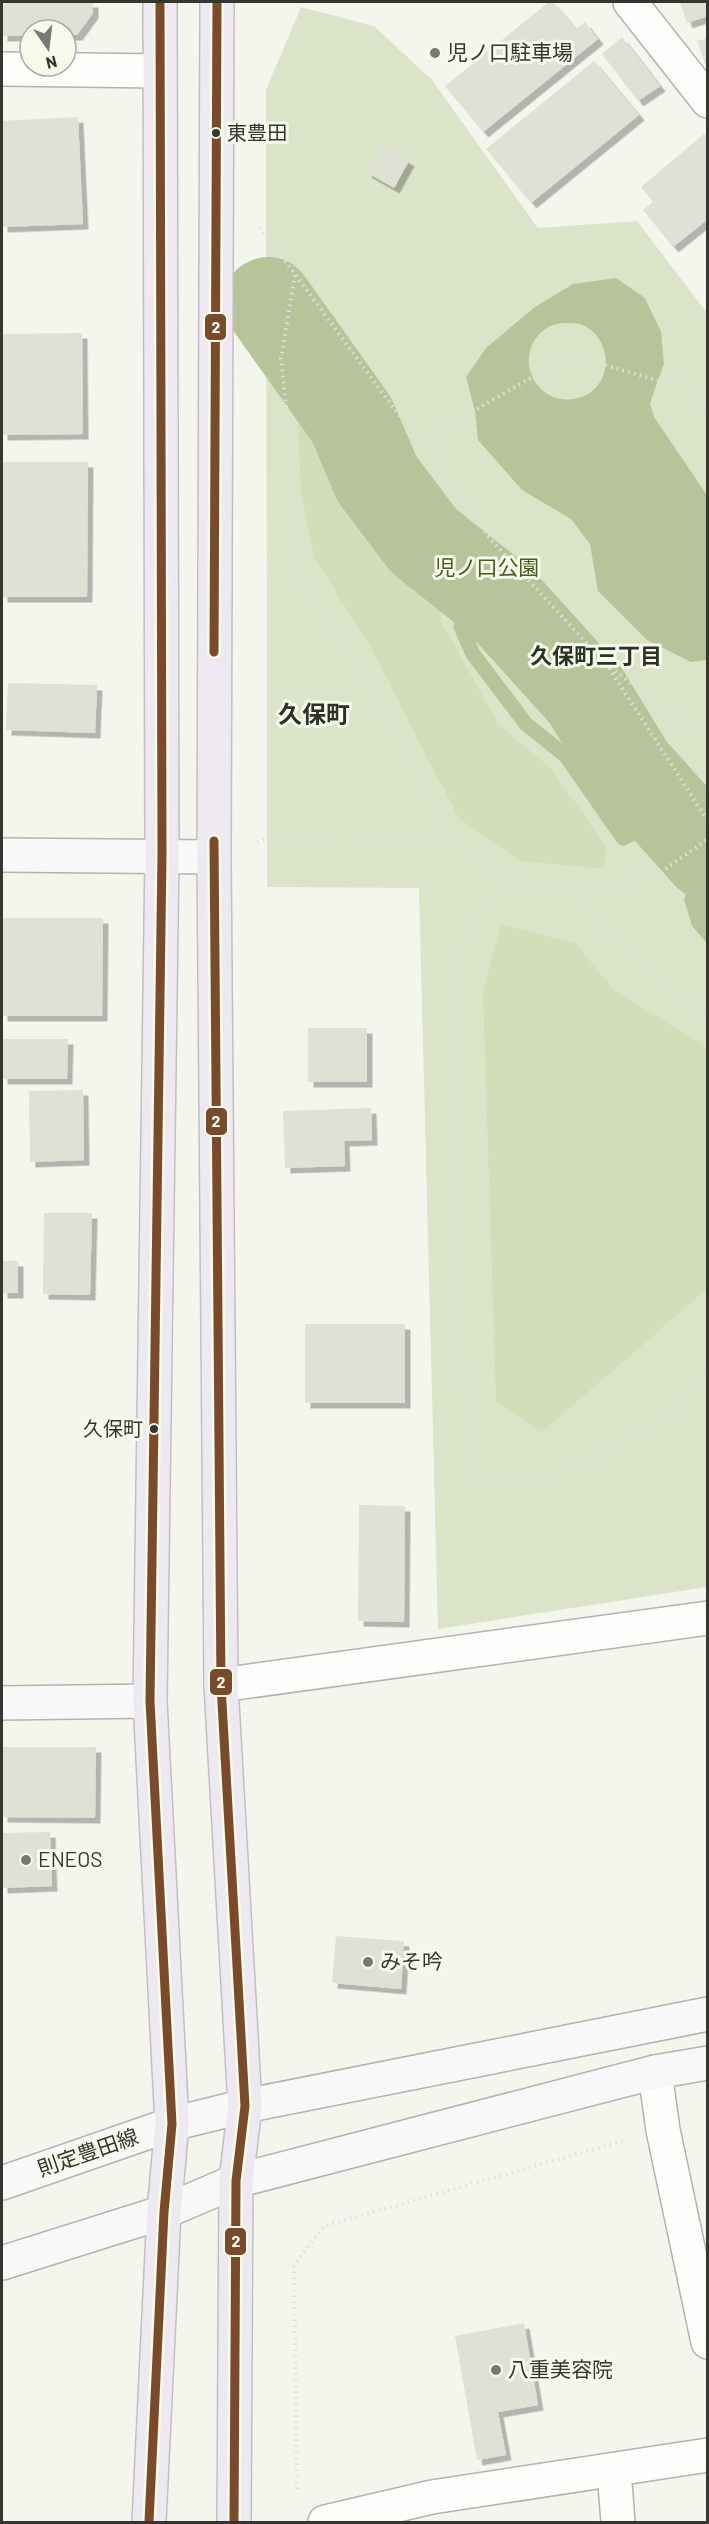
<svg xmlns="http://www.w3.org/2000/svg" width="709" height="2524" viewBox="0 0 709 2524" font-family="Barlow,'Noto Sans JP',sans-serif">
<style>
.green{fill:#dbe4c9}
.forest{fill:#d2deba}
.water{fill:#b7c499;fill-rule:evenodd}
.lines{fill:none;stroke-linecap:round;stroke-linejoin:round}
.stream{stroke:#b7c499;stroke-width:15}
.river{stroke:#b7c499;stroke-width:90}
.building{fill:#dde2d4;filter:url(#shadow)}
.street-casing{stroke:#b2b3ae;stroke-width:36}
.secondary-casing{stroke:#b2b3ae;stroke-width:36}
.highway-casing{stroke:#c2bfc3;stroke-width:36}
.path{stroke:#e0e1df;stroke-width:4;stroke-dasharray:1.5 4.5;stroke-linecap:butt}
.street{stroke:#fdfefc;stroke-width:33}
.secondary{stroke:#f8f8f8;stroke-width:33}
.highway{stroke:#eee9f1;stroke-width:33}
.bus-1-casing{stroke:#f5faeb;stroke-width:14}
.bus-1{stroke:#7a4b2a;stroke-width:9}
.poi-dot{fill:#777972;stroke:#f5faeb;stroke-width:2}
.bus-dot{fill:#343630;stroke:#f5faeb;stroke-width:2}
.labels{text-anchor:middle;stroke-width:6;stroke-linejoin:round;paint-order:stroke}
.bus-label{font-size:20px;fill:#343630;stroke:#f5faeb;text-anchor:start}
.poi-label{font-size:21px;fill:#343630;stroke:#f5faeb;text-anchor:start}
.park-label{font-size:21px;fill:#4a5b1d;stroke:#f5faeb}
.street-label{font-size:21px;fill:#343630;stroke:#f5faeb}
.neighbourhood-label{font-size:22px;font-weight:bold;fill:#2d3126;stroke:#f5faeb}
.quarter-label{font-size:24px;font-weight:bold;fill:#2d3126;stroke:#f5faeb}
.line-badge{stroke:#f5faeb;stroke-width:2}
.badge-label{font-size:16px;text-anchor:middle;font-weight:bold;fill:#fff}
</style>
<defs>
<filter id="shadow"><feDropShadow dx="5.5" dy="5.5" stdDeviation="0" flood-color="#0004"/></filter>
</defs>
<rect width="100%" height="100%" fill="#f4f6ee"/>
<path class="green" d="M301,7L374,26L432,80L538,228L637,221L707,313V1587L438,1629L419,888L267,887L266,90Z"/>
<path class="forest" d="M297,395L407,560L440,588L441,621L499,725L551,768L606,846L604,869L520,861L459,819L371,648L314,557L301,493Z
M501,924L576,944L614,990L707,1047V1289L541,1433L496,1401L483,992Z"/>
<path class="water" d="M616,278L645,298L661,332L664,364L650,403L654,417L707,495V660L691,662L647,640L598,591L590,544L571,519L522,490L478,440L475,411L466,377L486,348L535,307L573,284ZM562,323C568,323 575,323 580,324C600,331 610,353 604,373C601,383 594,392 584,396C540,414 508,358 545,329C549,326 556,324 562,323Z
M706,881L708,882L707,943L692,926L684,899L690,886Z"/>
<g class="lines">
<path class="stream" d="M479,584L468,601L461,627L473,654L526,724L566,756L623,838L670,814"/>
<path class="river" d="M268,302L352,420L377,479L424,541L502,603L586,696L630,768L708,855"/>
</g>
<path class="building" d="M2,2H93V13L77,35H66V30H30V36H2Z
M549,2H553L576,29L585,22L598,39L483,132L445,86Z
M680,2H708V16L687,23Z
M622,37L660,86L638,101L602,54Z
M708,38V63L705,64L697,41Z
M594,61L639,115L531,203L486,149Z
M78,117L83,224L2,227V121Z
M704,134L708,138V219L673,247L643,210L653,202L641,187Z
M382,145L409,161L394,188L366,172Z
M82,333L83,434L2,435V334Z
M2,462H88L87,597H2Z
M8,683L97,685L95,733L6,730Z
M2,918H103L102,1016H2Z
M308,1028H367V1082H308Z
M2,1039H68L67,1079H2Z
M83,1090L84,1160L30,1162L29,1091Z
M371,1108L372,1140L344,1141L345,1166L285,1168L283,1111Z
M44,1213H92L90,1295L43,1294Z
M2,1261H18V1293H2Z
M305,1324H405V1403H305Z
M359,1505L405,1506L404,1622L358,1621Z
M2,1747H96L95,1818L2,1817Z
M50,1832L52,1886L2,1888V1833Z
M336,1936L404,1941L401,1989L332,1983Z
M524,2323L538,2405L498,2412L506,2455L477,2460L455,2336Z"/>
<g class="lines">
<defs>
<path id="street" d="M630,2L708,101
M2,69L159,71
M221,1685L708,1618
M655,2072L663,2130L708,2342
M614,2471L618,2522
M325,2522L432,2497L708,2455"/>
<path id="secondary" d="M2,855L214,857
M2,1703L150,1701
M2,2183L172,2124L245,2106L708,2014
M2,2263L164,2212L236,2181L655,2072L708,2063"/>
<path id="highway" d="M217,2L214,857L221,1685L245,2106L236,2181L234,2522
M149,2522L164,2212L172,2124L150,1701L162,855L160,2"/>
</defs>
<use href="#street" class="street-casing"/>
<use href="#secondary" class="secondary-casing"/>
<use href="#highway" class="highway-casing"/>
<path class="path" d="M260,227L492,541L606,664L708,742
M295,275L281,359L292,460L290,528L302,580L389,718L455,840
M420,442L570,355L659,381L682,377L708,416
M609,668L708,821
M257,842L276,836L455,840L507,876L571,892L661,872L708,839
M507,876L473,923L452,958L455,1244L470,1472L512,1482L556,1474L610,1451L669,1412L708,1369
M572,893L665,988L708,1015
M297,2489L294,2266L324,2226L623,2141"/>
<use href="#street" class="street"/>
<use href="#secondary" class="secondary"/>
<use href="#highway" class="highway"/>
<defs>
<path id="bus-1" d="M214,652L217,2
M214,841L221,1685L245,2106L236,2181L234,2522
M149,2522L164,2212L172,2124L150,1701L162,855L160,2"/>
</defs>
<use href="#bus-1" class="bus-1-casing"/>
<use href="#bus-1" class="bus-1"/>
</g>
<g class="poi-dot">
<circle cx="435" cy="53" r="6"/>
<circle cx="26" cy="1860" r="6"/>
<circle cx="368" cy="1962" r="6"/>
<circle cx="496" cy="2370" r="6"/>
</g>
<g class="bus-dot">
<circle cx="216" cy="133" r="5"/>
<circle cx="154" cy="1429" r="5"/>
</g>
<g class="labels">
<g class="bus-label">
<text x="227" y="140">東豊田</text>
<text x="143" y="1436" text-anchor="end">久保町</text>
</g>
<g class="poi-label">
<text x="447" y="60">児ノ口駐車場</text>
<text x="38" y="1867">ENEOS</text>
<text x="380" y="1969">みそ吟</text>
<text x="508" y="2377">八重美容院</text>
</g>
<g class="park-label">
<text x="487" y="575">児ノ口公園</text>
</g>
<g class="street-label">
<text transform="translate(88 2153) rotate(-19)" y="7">則定豊田線</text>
</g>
<g class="neighbourhood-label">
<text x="596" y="664">久保町三丁目</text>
</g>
<g class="quarter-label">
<text x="314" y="723">久保町</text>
</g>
</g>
<g class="line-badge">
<rect x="204" y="313" width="23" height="28" rx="6" fill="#7a4b2a"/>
<rect x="205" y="1107" width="23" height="29" rx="6" fill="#7a4b2a"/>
<rect x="209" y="1668" width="24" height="28" rx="6" fill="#7a4b2a"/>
<rect x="224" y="2227" width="23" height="29" rx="6" fill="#7a4b2a"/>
</g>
<g class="badge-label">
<text x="216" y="333">2</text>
<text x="216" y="1127">2</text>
<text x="221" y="1688">2</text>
<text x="236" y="2247">2</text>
</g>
<rect width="709" height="2524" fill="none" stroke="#343630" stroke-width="6"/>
<g transform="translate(48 48) rotate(166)"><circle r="28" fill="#f5faeb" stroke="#a8aca0" stroke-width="1.5"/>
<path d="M0-4.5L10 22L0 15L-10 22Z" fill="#777972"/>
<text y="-9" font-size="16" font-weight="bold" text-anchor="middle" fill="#343630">N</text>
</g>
</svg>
